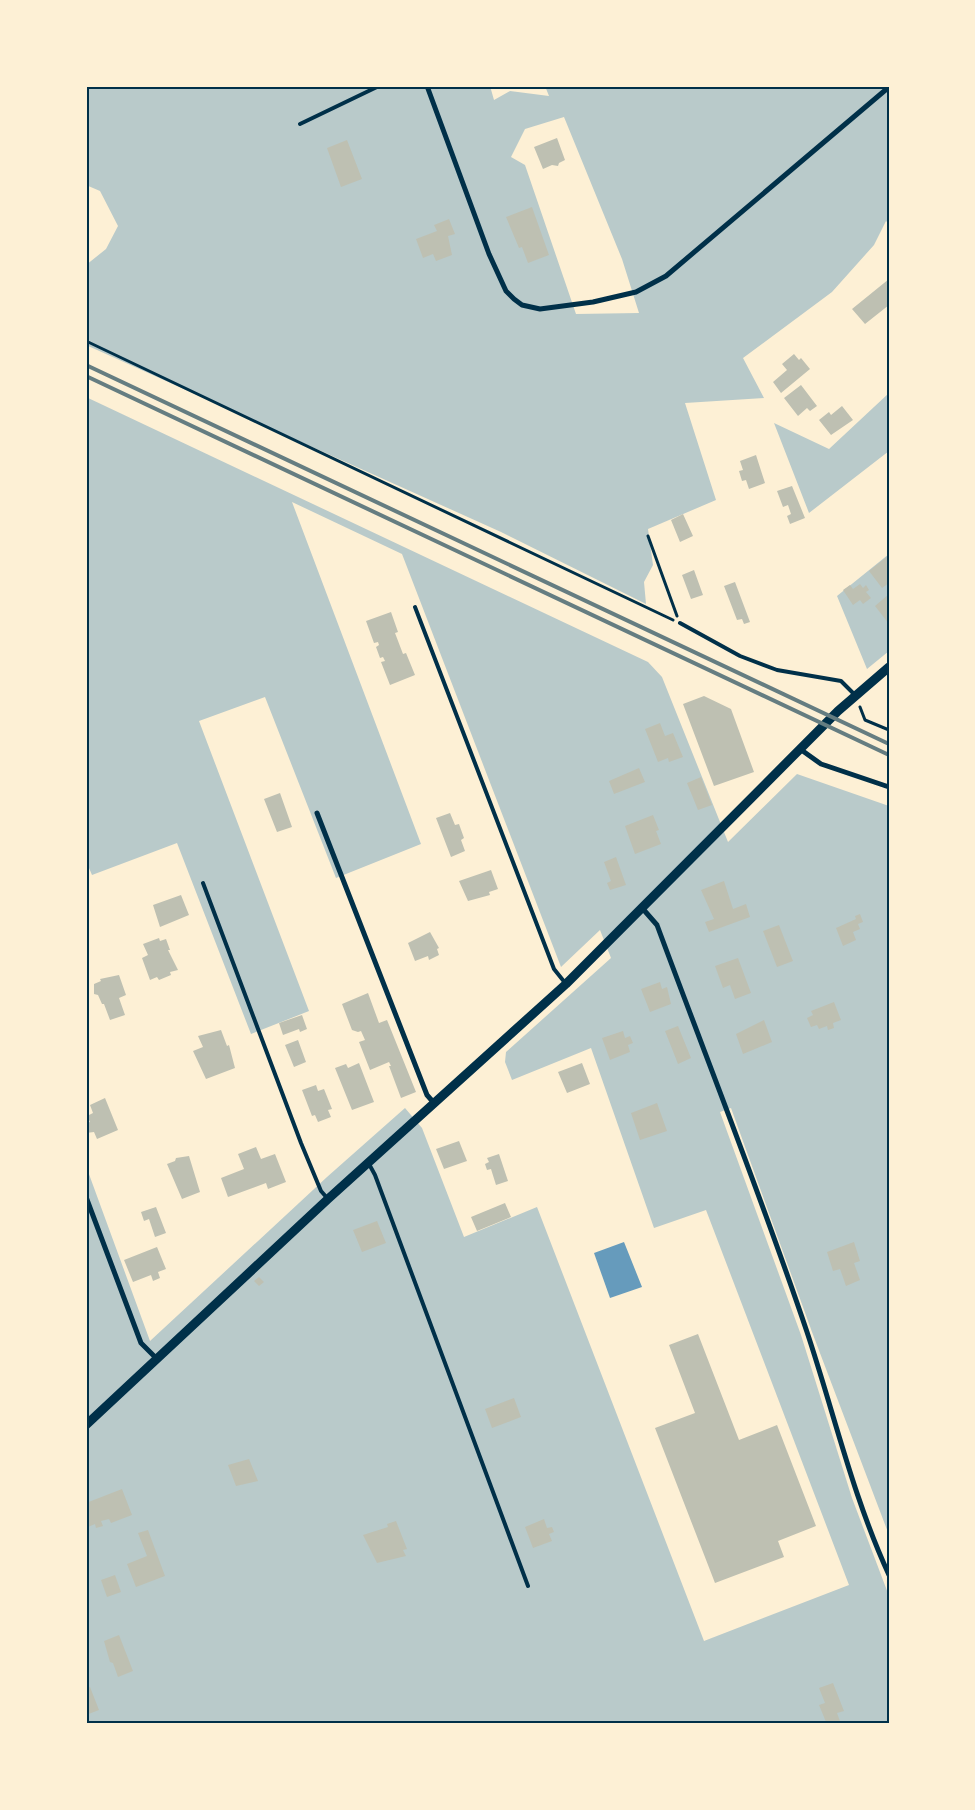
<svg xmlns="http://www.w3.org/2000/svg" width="975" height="1810" viewBox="0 0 975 1810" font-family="Cabin,sans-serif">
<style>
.green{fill:#b9caca;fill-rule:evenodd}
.water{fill:#669bbc}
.building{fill:#bec0b2}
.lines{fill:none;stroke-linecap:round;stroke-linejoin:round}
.path{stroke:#003049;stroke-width:3}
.service{stroke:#003049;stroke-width:4}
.minor{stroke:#003049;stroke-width:5}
.tertiary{stroke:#003049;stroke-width:9}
.rail{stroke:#657d81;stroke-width:4}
.neatline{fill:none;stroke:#003049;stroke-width:2}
</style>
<rect width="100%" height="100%" fill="#fdf0d5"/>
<path class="green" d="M86,86H490L494,100L510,91L549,96L545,86H889V224L886,221L874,245L832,292L743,358L764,398L685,403L716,500L648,529L653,565L644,582L646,604L501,532L86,345V265L106,249L118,226L100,191L86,185ZM564,117L622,259L639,313L576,314L525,165L511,157L525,129Z
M889,393V451L809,513L774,423L829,449Z
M86,397L648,662L662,677L728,842L797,774L889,806V1535L812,1332L731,1108L720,1112L801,1335L852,1498L889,1596V1724H86V1166L150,1341L327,1177L405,1108L422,1128L464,1237L537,1207L704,1641L849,1585L706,1210L654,1228L591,1048L512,1080L505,1062L506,1052L611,958L600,930L561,967L402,554L292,502L421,844L336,878L265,697L199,721L309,1011L251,1034L177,843L92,875L86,861Z
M889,554V651L867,669L837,596Z"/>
<path class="water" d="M624,1242L642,1287L610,1298L594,1253Z"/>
<path class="building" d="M557,138L565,160L559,163L558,166L552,165L543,169L534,147Z
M347,140L362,179L341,187L327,148Z
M532,207L549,255L528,263L522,247L519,248L506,217Z
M449,219L455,234L448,236L452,255L436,261L433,254L423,258L416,239L437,231L434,225Z
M889,279V305L865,324L852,309Z
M794,354L799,360L801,358L810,369L781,393L773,382L787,370L782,364Z
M801,385L817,406L810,411L807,408L798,416L784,398Z
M842,406L853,420L831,435L819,420L829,412L831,415Z
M756,455L765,483L749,489L746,480L742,481L739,471L743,470L740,461Z
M792,486L805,518L790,524L787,516L791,514L788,505L783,507L777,491Z
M683,514L693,536L680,542L671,520Z
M889,555V583L882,588L869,571Z
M694,570L703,595L691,599L682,575Z
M735,582L750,622L744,624L742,619L737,620L724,586Z
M860,584L863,588L866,585L869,590L866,592L871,598L863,604L860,600L853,605L843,590L850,585L853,589Z
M889,594V624L875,606Z
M391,612L398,632L395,633L403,654L406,653L415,675L390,685L381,662L385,661L383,657L380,658L376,647L379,645L378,642L374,643L366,621Z
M704,696L731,709L754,772L714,786L683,704Z
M660,723L665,736L673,733L683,757L669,762L668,758L658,762L645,729Z
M639,768L645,782L614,794L609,781Z
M701,777L712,805L698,810L687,783Z
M280,793L292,827L277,832L264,799Z
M450,813L455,825L459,824L464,838L461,840L465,851L451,857L436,818Z
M653,815L659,830L656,831L661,844L635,854L625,826Z
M616,857L626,885L610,890L607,883L611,881L604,862Z
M491,870L498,889L489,892L490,895L468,901L459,881Z
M724,881L733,909L746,904L750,917L709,932L705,922L714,919L701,890Z
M181,895L189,915L160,927L153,905Z
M860,914L863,922L858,924L860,929L853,932L856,940L843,946L836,928L856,919L855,916Z
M779,925L793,961L777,967L763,931Z
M430,932L439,948L437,949L439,955L429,960L428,956L415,961L408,943Z
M159,938L160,941L166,939L170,950H168L178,970L170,972L171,975L159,980L157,977L150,980L142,958L148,955L143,944Z
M738,958L751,993L735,999L730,985L723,988L715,966Z
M119,975L126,995L119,998L125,1015L110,1020L104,1004H102L98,995L94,994V984L101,981L100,979Z
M660,982L662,989L667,987L671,1004L650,1012L641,989Z
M368,993L379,1023L387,1020L416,1092L401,1098L389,1066H391L389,1062L370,1070L359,1042L365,1040L361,1031L358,1032L352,1030L342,1004Z
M834,1002L841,1020L833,1023L834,1028L828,1030L827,1026L819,1029L817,1025L811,1027L807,1018L813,1015L811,1011Z
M302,1015L307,1029L300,1032L299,1029L283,1035L279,1023Z
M764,1020L772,1042L743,1054L736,1034Z
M678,1026L691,1058L678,1064L665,1031Z
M221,1030L227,1046L229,1045L235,1068L206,1079L193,1051L203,1047L198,1036Z
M623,1031L625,1038L630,1036L633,1043L628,1045L630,1052L610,1060L602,1038Z
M298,1040L306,1062L294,1067L285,1045Z
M359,1063L374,1102L352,1110L335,1068L346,1064L348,1068Z
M582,1063L590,1084L567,1093L558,1072Z
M316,1085L318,1091L324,1089L332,1109L328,1110L331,1117L318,1122L315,1115L312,1116L302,1090Z
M105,1098L118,1130L97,1139L94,1132L86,1133V1123L90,1122L87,1116L93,1113L90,1105Z
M657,1103L667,1131L640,1140L631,1113Z
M459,1141L467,1161L444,1169L436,1149Z
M256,1147L261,1159L275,1154L286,1182L268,1189L266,1183L228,1197L221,1178L244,1169L238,1154Z
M499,1154L508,1181L496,1185L491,1169L487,1170L485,1164L489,1162L487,1158Z
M189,1156L200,1192L182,1199L167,1164L175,1161L176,1158Z
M505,1203L511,1217L477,1231L471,1217Z
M156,1207L166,1233L155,1237L149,1219L144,1221L141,1212Z
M377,1221L386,1243L362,1252L353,1230Z
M854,1242L860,1261L854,1263L860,1280L846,1286L840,1269L833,1271L827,1252Z
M157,1247L166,1269L158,1272L160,1278L153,1281L151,1275L133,1282L124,1260Z
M259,1277L264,1282L259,1286L254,1281Z
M698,1334L739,1440L777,1425L816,1526L778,1541L784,1557L715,1583L655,1428L695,1413L669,1345Z
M514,1398L521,1417L492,1428L485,1409Z
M249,1459L258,1481L236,1486L228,1465Z
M122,1489L132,1515L111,1523L109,1519L101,1521L103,1526L96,1528L95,1524L88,1527L86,1503Z
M544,1519L547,1528L552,1527L554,1532L549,1534L552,1541L533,1548L525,1527Z
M396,1521L407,1549L403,1550L406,1556L377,1563L363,1535L388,1527L387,1524Z
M148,1530L165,1576L136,1587L127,1564L147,1556L138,1533Z
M115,1575L121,1592L107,1597L101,1580Z
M119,1635L133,1671L118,1677L113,1663L110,1662L104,1641Z
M833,1683L844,1711L837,1713L841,1724H823L826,1722L819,1705L825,1703L819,1688Z
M90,1687L99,1710L86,1715V1688Z"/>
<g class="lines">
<path class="path" d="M86,341L673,620
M648,536L677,616
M860,707L865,720L889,730"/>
<path class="service" d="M300,124L379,86
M415,607L554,969L566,984
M680,623L740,656L777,670L841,681L855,695
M203,883L301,1143L321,1191L328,1199
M369,1164L375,1175L528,1586"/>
<path class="minor" d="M427,86L489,254L506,291L514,299L522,305L540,309L593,302L636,292L666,276L889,87
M800,749L821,764L889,787
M317,813L427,1095L434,1103
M643,909L657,925C707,1060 761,1195 807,1332C834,1413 853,1497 889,1575
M86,1197L141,1343L156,1358"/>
<path class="tertiary" d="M86,1425L328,1199L566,984L838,711L889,667"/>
<path class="rail" d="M86,365L889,744
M86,376L889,755"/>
</g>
<rect width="975" height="1810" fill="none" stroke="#fdf0d5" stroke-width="175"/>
<rect x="88" y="88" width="800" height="1634" class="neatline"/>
</svg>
